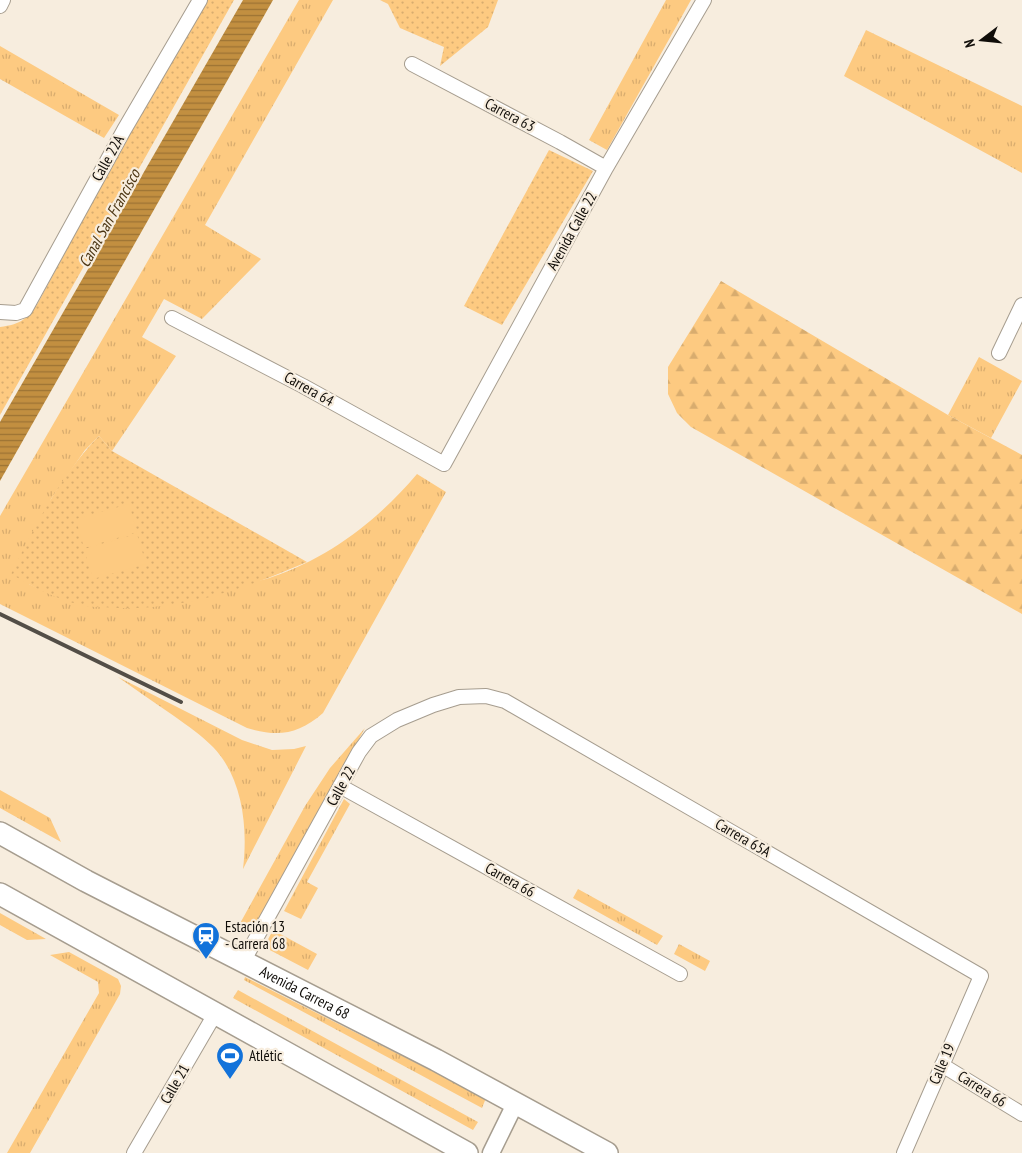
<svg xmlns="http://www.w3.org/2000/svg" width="1022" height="1153" viewBox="0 0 1022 1153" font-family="'PT Sans Narrow',sans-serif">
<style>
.grass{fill:url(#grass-tufts)}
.forest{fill:url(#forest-firs)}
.park{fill:url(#park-dots)}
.pitch{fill:#fdca81}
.water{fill:url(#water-rules)}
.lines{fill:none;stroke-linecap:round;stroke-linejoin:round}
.minor-casing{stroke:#a69d8f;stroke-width:16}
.tertiary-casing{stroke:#a69d8f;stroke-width:19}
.primary-casing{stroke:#a69d8f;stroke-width:24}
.minor{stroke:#fff;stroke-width:14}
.tertiary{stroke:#fff;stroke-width:16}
.primary{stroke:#fff;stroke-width:21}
.rail{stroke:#534e47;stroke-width:4}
.labels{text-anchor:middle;stroke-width:4.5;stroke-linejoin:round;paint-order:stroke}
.street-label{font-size:15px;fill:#100d09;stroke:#f7edde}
.poi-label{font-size:15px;fill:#100d09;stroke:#f7edde;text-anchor:start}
.water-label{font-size:16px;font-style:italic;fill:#4b3513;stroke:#f7edde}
</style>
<defs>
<pattern id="grass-tufts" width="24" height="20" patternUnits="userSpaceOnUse" patternTransform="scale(1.25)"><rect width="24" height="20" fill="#fdca81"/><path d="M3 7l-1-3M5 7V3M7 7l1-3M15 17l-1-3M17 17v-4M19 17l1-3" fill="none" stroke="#d8ac6e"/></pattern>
<pattern id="forest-firs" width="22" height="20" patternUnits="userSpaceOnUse" patternTransform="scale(1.25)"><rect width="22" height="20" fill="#fdca81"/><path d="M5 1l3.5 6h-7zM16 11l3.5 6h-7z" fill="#d8ac6e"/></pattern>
<pattern id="park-dots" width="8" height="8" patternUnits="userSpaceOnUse" patternTransform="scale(1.25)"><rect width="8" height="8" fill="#fdca81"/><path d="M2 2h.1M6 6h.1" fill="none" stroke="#d8ac6e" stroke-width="1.8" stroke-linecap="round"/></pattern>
<pattern id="water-rules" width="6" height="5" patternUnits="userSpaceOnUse" patternTransform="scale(1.25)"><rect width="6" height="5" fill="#c28f40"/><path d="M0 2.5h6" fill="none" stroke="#9c7334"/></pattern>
</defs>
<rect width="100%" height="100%" fill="#f7edde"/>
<path class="grass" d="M299,0H333L205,225L261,259L202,319L164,299L142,337L176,356L112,451L99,436L85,450L51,499L29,584C53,596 76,604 102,607C141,600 180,594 219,587C236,584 255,583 272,577C329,558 378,520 417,474L446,492L323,713C298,735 277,737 247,728L0,604V516Z
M666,0H691L607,150L589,140Z
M866,30L1022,106V173L844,76Z
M0,46L119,115L104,138L0,79Z
M979,357L1022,381L991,438L948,415Z
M118,677L242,740L272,750L294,749L306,746L243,869C248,828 243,778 213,747C201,735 188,726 174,716C155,703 136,690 118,677Z
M365,728L251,933L238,927L305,806L330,768Z
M0,790L50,818L61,842L0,808Z
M344,799L350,804L307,882L318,888L301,919L284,911Z
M578,889L663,936L657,945L573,898Z
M0,913L46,939L27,940L0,925Z
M273,930L317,954L308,970L264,947Z
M679,944L710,961L705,971L674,954Z
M69,952L118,979L121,986L120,994L30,1153H7L99,993L98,982L50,955Z
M245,977L486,1098L482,1108L244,980Z
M238,990L478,1122L473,1130L233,998Z"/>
<path class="forest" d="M721,281L948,415L1022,455V614L691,427L677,413L668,394V367Z"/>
<path class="park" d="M206,0H234L0,415V327C21,324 26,320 38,303L143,107Z
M380,0H498L488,27L440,66L444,47L400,28L388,4Z
M549,150L593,171L502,325L464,306Z
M99,436L112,451L307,562C247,588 185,610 119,608C107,607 93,608 81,605C56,599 33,587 11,574C35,525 61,475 99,436Z"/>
<path class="pitch" d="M129,504L137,532L84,548L76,519Z
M137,534L146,564L93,579L84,549Z"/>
<path class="water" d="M243,0H273L0,481V422Z"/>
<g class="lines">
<defs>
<path id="minor" d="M0,6L3,0
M412,64L560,142L606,168
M0,312L16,313L25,310L124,130L200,0
M172,318L303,386L444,464L606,168L704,0
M999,353L1022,305
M340,786L680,974
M243,962L359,752L371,736L397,720L433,705L459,697L486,696L505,701L981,976L904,1153
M942,1065L1022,1114
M134,1153L215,1014"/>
<path id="tertiary" d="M491,1153L515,1104"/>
<g id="primary">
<path id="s1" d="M0,833L86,881L436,1060L607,1153"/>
<path d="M0,894L467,1153"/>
</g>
</defs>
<use href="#minor" class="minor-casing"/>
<use href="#tertiary" class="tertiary-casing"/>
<use href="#primary" class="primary-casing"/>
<use href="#minor" class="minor"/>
<use href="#tertiary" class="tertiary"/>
<use href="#primary" class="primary"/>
<path class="rail" d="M0,614L181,702"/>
</g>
<defs>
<symbol id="station-pin" viewBox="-11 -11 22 30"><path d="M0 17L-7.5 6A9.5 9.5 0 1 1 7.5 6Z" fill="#1272da" stroke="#f7edde"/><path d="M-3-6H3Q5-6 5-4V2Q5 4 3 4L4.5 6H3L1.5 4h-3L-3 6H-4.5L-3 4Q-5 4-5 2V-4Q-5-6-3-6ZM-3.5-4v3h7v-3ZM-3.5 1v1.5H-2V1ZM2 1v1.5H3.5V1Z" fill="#fff"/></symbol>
<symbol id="stadium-pin" viewBox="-11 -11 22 30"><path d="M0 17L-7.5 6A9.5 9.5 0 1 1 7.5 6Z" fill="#1272da" stroke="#f7edde"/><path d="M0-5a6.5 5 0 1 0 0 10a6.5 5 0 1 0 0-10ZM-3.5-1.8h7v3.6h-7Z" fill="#fff"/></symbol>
</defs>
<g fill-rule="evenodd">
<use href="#station-pin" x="190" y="920" width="32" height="43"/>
<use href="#stadium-pin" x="214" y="1040" width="32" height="43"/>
</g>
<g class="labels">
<g class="street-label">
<text transform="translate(510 115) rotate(28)" y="5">Carrera 63</text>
<text transform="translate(108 158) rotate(-61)" y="5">Calle 22A</text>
<text transform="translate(572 231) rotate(-61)" y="5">Avenida Calle 22</text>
<text transform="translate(309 389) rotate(29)" y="5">Carrera 64</text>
<text transform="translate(341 786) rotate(-61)" y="5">Calle 22</text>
<text transform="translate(743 838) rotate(30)" y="5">Carrera 65A</text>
<text transform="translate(510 880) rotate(29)" y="5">Carrera 66</text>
<text dy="5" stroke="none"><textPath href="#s1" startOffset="344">Avenida Carrera 68</textPath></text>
<text transform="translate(942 1064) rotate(-67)" y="5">Calle 19</text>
<text transform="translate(175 1084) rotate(-60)" y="5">Calle 21</text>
<text transform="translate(982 1089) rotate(32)" y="5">Carrera 66</text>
</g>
<g class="poi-label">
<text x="225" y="932">Estación 13<tspan x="225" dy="17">- Carrera 68</tspan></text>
<text x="249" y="1061">Atlétic</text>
</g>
<g class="water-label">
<text transform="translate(109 218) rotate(-61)" y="6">Canal San Francisco</text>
</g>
</g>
<g transform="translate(982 40) rotate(254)" stroke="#f7edde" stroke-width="4" paint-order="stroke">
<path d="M0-4L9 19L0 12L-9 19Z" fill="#100d09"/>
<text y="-8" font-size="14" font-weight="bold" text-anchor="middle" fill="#100d09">N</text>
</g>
</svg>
